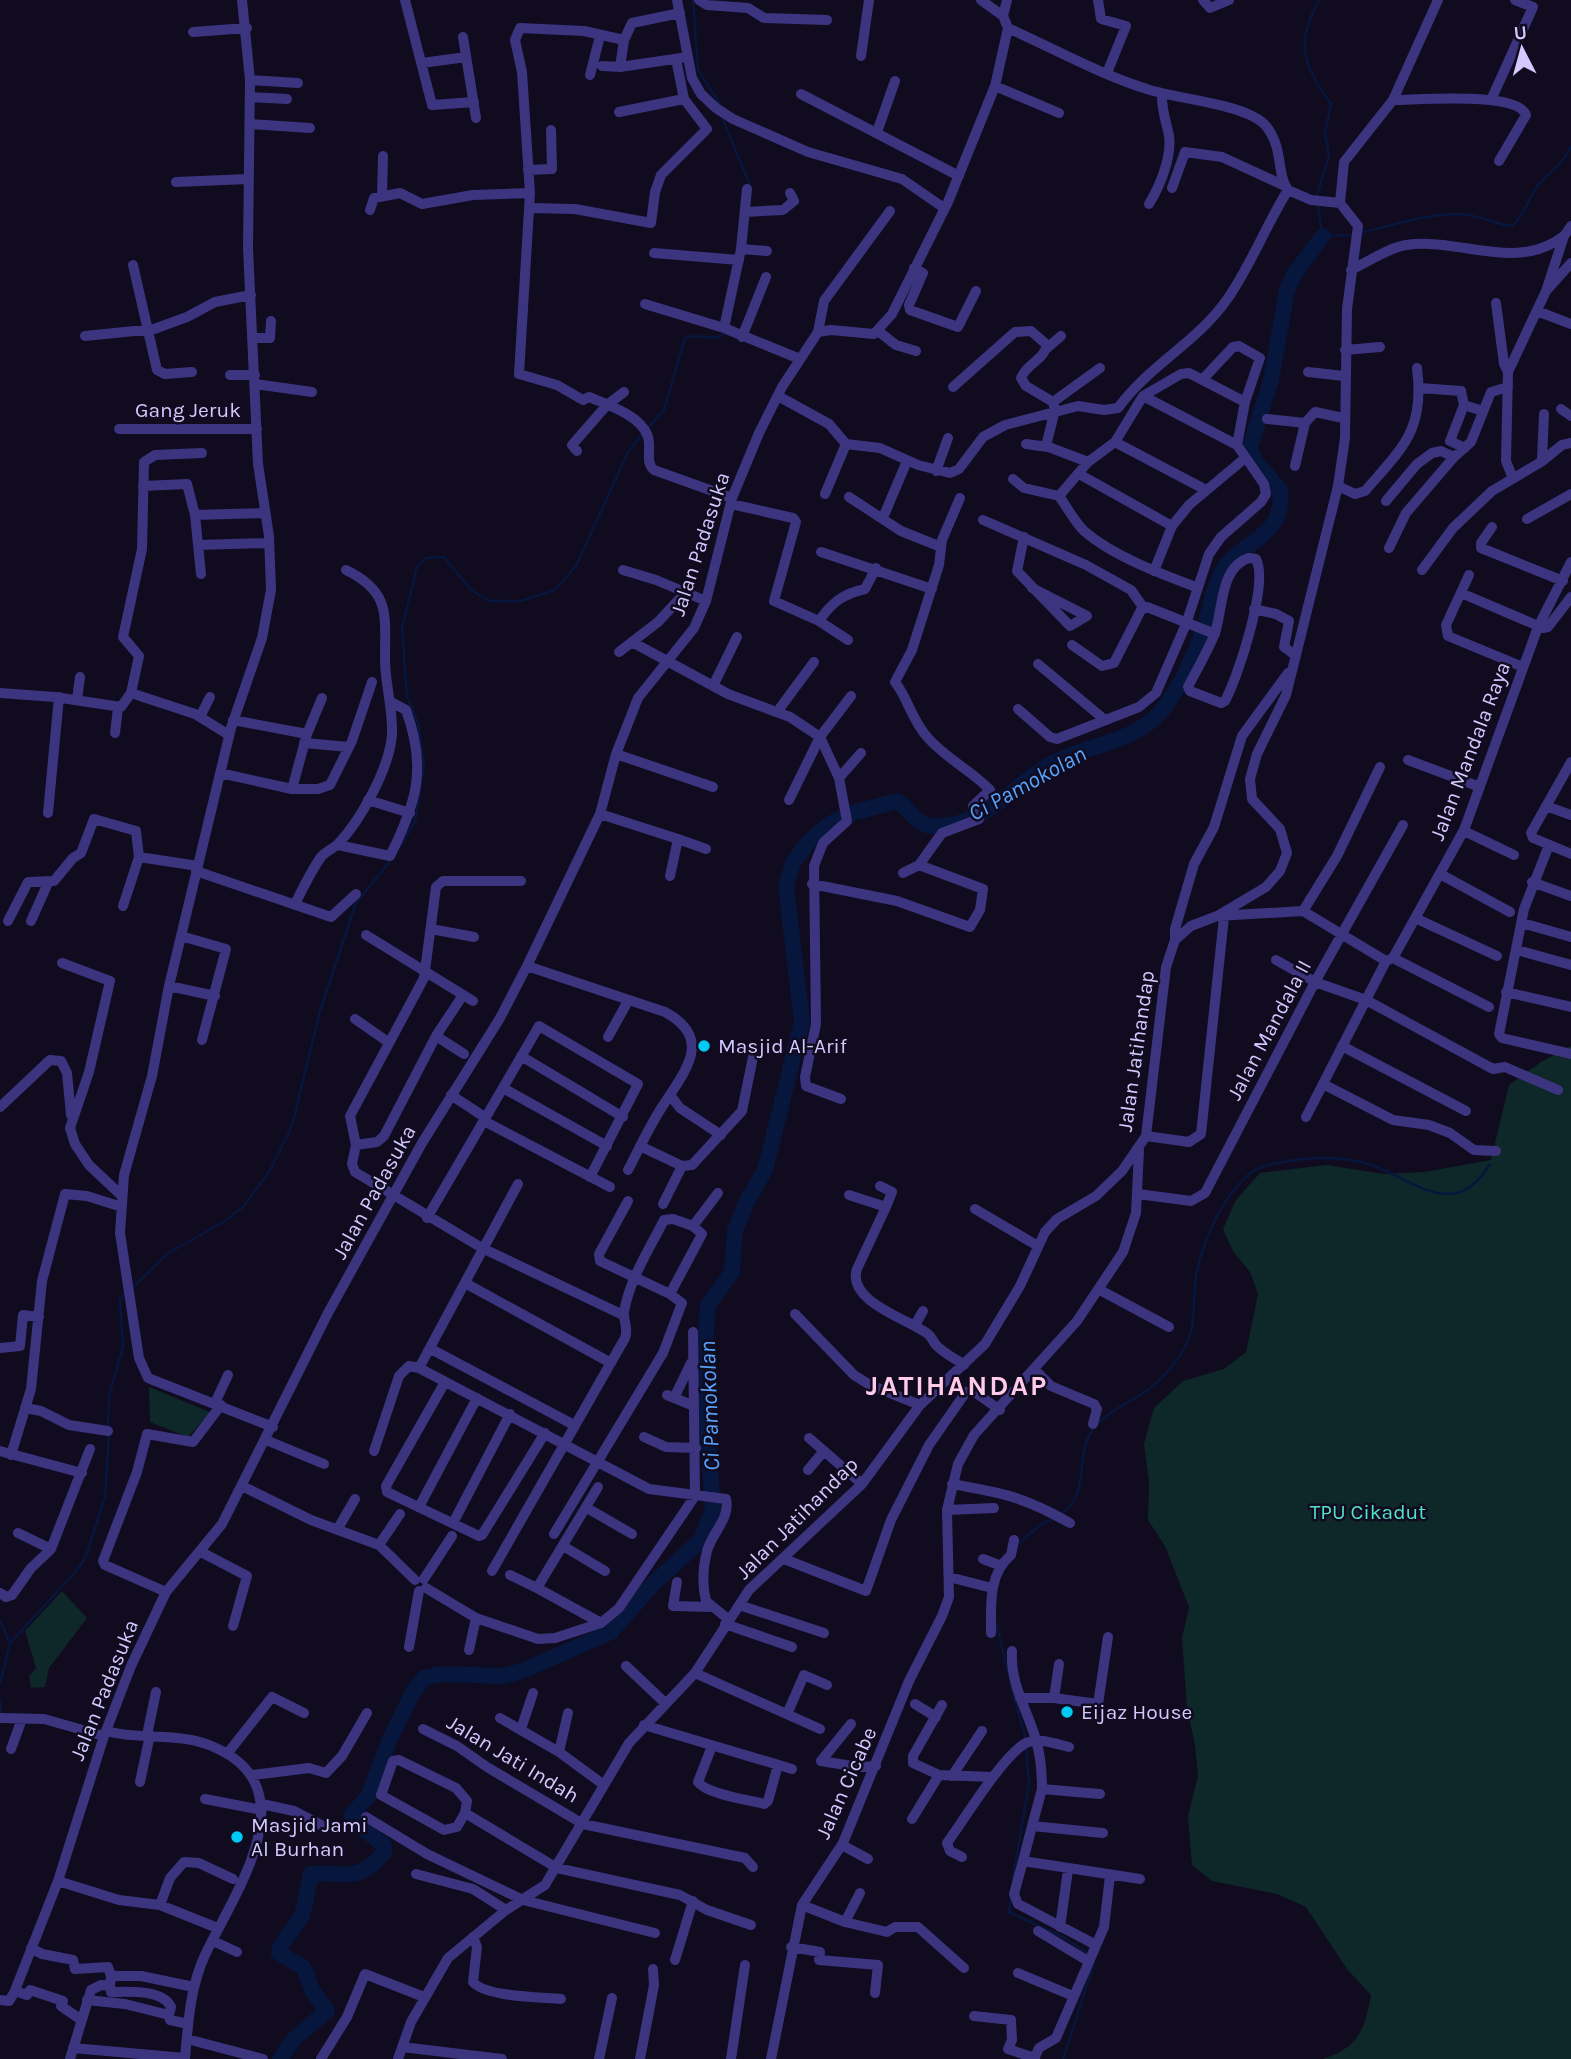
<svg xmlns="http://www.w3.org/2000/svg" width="1571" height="2059" viewBox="0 0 1571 2059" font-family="Karla,sans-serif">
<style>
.green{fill:#0e2829}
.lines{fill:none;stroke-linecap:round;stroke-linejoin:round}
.stream{stroke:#07163c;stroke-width:2.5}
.river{stroke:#07163c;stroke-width:16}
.minor{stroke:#3d3480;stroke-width:10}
.poi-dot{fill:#00c9f4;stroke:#100b1f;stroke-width:2.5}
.labels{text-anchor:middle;stroke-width:5;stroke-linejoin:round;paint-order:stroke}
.street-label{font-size:21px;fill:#d3c9ff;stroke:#100b1f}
.poi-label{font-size:21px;fill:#d3c9ff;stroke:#100b1f;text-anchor:start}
.park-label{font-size:21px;fill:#51e3ca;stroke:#100b1f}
.water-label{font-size:23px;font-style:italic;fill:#57a4ff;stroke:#100b1f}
.district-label{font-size:28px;font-weight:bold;letter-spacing:2px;fill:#ffcbe8;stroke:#100b1f}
</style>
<rect width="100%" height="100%" fill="#100b1f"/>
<path class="green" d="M1571,1046V2059H1323C1360,2046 1364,2031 1371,1995L1347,1969L1306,1907L1277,1894L1212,1881L1192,1865L1188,1816L1198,1776L1195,1745L1187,1708L1182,1638L1189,1607L1165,1546L1148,1520L1149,1482L1144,1444L1154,1408L1183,1381L1224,1369L1246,1352L1258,1294L1250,1272L1233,1251L1223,1229L1236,1200L1260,1173L1327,1165L1384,1174L1424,1172L1491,1160L1509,1085L1541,1062Z
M149,1387L210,1412L188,1437L150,1422Z
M62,1591L87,1618L49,1668L45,1687L31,1688L29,1676L36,1668L25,1631Z"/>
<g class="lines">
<path class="stream" d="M693,0L698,70L721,105
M721,115L750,185
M1317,196L1329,155L1325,133L1331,104C1303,65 1295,44 1319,0
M1317,203L1323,236L1353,235
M1359,233C1389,226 1439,210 1469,215C1484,218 1496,224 1512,226C1526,214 1528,197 1539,184C1551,170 1564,164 1571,146
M647,429L664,410L685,338C698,332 714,343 725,333
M400,846L415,822L424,765L418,723L407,697L402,628L417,567L426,558L444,557L470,589L489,601H521L555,590L576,566L628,452L643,433
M132,1288L167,1254L225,1221L243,1207L269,1172L292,1126L320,1011L356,903L391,860
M108,1427L109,1396L123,1346L120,1299L124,1295
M1061,1514C1088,1494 1077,1471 1086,1443C1095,1413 1132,1404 1153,1386C1165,1376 1176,1363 1184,1349C1197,1327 1192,1302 1196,1277C1202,1242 1221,1199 1248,1175C1259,1165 1274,1164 1288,1161C1312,1157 1337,1157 1361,1162C1409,1173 1452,1227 1490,1164
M1018,1544L1040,1525L1055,1518
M0,1621L10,1643L0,1684
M996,1622L1008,1673
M10,1643L77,1570L86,1556L105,1497L109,1434
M1011,1686L1026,1740
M0,1700L1,1714
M1013,1878L1029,1784L1026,1746
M1011,1898L1009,1912L1065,1938L1090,1955
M1063,2059L1094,1963"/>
<path class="river" d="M280,2059L295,2038L327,2011L312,1990L304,1968L279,1953L280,1947L302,1916L311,1874C343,1870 357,1886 384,1852V1845L353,1821L352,1814L368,1797L390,1739L413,1692L424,1678L441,1674L503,1676L522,1671L611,1632L654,1583L701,1540L713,1509L703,1371L708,1305L732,1272L735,1231L747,1201L765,1170L802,1022L786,886L793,863L808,842L828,825L852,813L898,801C909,809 917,825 931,826C979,830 1013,786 1051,764C1088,744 1137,743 1164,708C1183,683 1196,652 1206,622C1211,604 1214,583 1225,567C1247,537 1285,538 1280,490L1254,460L1250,447L1271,380L1287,290L1295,273L1323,236"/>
<path class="minor" d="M242,0L250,80L248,248L258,464L269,536L271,590L262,638L231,728L169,986L152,1076L124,1175L120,1233L139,1358L148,1378L273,1427
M405,0L432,105L474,102
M677,0L692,78L701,94L716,108L733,119L808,152L902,179L944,208
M699,0L707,5L748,8L764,18L827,20
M981,0L1003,16L1008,28
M1098,0L1101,19L1126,26L1107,73
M1203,0L1210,8L1229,0
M1003,16L1007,0
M1008,28C1055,49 1101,75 1150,90C1178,99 1247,104 1266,126C1284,148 1276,174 1288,190L1311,200L1340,203L1358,226L1347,309L1345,438L1338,486L1286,695L1257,754L1250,779L1252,799L1280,829L1287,853L1280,871L1266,887L1219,915
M193,32L247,28
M463,37L476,118
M861,56L869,0
M422,63L466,57
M602,66L620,67L624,40
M620,67L681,58
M590,75L600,36
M250,80L298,83
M995,86L1059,113
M801,94L959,176
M251,97L287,99
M1393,100C1418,100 1518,91 1526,115L1499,161
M1491,100L1533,7L1515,0
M619,112L684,99
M251,124L310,128
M877,132L895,81
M528,170L552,169L551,130
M176,182L248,179
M1172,188L1185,152L1222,157L1285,186
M747,189L741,249L724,328L800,359
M530,193L519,374L557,385L583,400L589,397C609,405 648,418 649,443C650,453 646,463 654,470L732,498
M382,195L383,156
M1340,203L1344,162L1393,100L1438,0
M1149,204C1160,186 1172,157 1169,136C1166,120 1161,109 1162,93
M529,208L575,209L651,223L655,192L661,175L707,129L684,99L676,59
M370,210L374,198L400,193L422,204L473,195L530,193L522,72L515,40L520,28L584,31L624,40L632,23L680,13
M745,212L783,210L794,201L790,193
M741,249L767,251
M654,253L739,260
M133,265L157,370L165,374L192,372
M914,268L923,273L909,305L910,310L958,327L976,291
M1351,270C1368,262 1388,248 1406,245C1461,237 1515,273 1564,236
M1547,288L1564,236L1571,226
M1496,303L1504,364L1508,372
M645,304L724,328
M1537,311L1571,324
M878,331L896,345L916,351
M818,332L824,301L890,211
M85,336L154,329L187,317L215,302L251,295
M742,337L766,277
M254,338H270L271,321
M1046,349L1061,336
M1345,350L1380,347
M1308,372L1344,376
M230,375H255
M255,384L312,392
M953,387L1015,332L1031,331L1047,345C1044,360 1026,364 1021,378L1026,386L1053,402L1055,410L1046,446L1088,462
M1420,388L1461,391L1464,405L1483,411
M778,396L829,424L846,444L880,448L918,465L950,473L959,469L983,437L1005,425L1078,406L1104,410L1118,408C1149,365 1198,342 1228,298C1251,265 1266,225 1288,190
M1143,396L1237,445
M1053,402L1100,368
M1464,405L1450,441L1465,448
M1561,409L1571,416
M1267,419L1305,423L1315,412L1343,418
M119,429H257
M1115,442L1206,490
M1026,444L1048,447
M577,451L572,445L607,405L624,392
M1542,459L1544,414
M1295,466L1305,423
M936,471L948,438
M1079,474L1172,526
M1512,476L1506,461L1508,372L1546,291L1571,263
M1013,479L1024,488L1059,496C1067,507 1074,521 1084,531C1113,556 1161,574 1196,587
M143,486L187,484L195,515L265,513
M1338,486L1355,494L1365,491C1403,447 1425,430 1417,368
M825,494L846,444
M1059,496L1088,462L1115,442L1143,396L1181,374L1189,373L1245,402
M849,497L901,531L941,547
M1386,501L1417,464L1432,453L1441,451L1454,457
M731,504L793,518L796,522L774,601L819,621L848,640
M885,513L907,461
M195,515L201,574
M1527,519L1571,494
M983,520L1086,565L1131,590L1143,607
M1492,527L1481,543V548L1563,581
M1024,537L1017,571L1070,626L1087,616L1032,588
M198,545L269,543
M1389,548L1406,513L1454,457L1471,442L1491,392L1508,387
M821,552L932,589
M1249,558L1256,559C1269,583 1238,677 1225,701L1221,703L1190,691L1188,687C1197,669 1208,651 1215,633C1223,609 1220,567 1249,558Z
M623,570L656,580L706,601
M1422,570L1453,528L1492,491L1541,462L1562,445L1571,443
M1154,571L1172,526L1189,505L1244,459
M1469,575L1446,625L1448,636L1523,667
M1461,593L1543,628L1548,627L1571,597
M1254,609L1276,614L1289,621L1284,647L1295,655
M819,621C832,602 843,594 865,589L876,568
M632,642L728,694L790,717L820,737L839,778L847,821L823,843L814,866L816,1024L805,1077L806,1086L841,1099
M1072,645L1102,666L1114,663L1141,610L1147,607L1215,634
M619,652L658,622L684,594
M1038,664L1105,720
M713,686L737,637
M0,693L55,697L121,707L131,693L139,656L123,637L142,549L144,462L155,455L202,453
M131,693L195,714L229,735
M77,699L80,677
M1018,709L1050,737L1057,739L1139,707L1156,693L1186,624L1209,554L1221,537L1261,502L1266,494L1264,484L1237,445L1245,402L1260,358L1239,346L1233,347L1202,380
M777,712L814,662
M200,717L210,697
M233,720L307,734
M115,733L118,708
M304,743L349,747
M616,754L713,787
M1408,760L1480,787
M1571,762L1531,833L1533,838L1571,854
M220,773L292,789L307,734L322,698
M839,778L861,753
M292,789H318L330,785L352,741L372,682
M368,800L410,813
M789,800L820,737L851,696
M1546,806L1571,815
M48,813L59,697
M600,814L678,839L670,876
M1464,831L1514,855
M678,839L706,849
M338,845L390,856C417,802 427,768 406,710L391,702
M1549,845L1524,909L1499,1034L1502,1038L1571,1054
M139,857L198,866
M196,871L331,917L356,894
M903,873L919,865L942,833L979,819L973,806L990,790C972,771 948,760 928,738C911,719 909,700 895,682L912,650L939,565L942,540L960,498
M1440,874L1510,912
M521,881H443L436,887L424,978L350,1116L356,1145L352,1164L355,1172L482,1248L623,1315
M1532,882L1571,896
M812,884L897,901L970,927L980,910L983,889L919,865
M295,904C303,888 311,871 321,857C326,851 333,849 338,844C361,820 390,767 392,734C393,708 385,684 385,659C385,615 391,592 346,570
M1303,911L1337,856L1380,767
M1415,918L1497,956
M8,921L28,882L54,881L73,858L81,853L94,819L136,831L139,857L123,906
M31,921L48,883
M1522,923L1571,937
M431,929L474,937
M366,935L473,1001
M181,936L226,949L202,1040
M1175,940V929L1194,864L1214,827L1242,736L1288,673
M1517,950L1571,965
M1393,958L1489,1007
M1276,960L1315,982L1366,1000L1493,1069L1505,1067L1558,1090
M62,963L110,981L89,1072L70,1128L75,1144L89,1165L122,1196
M527,966L665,1012C715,1039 684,1072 662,1107C649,1127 639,1149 628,1170
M169,986L215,996
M1506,992L1571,1007
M355,1019L388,1042
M436,1036L464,1054
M608,1037L628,1001
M1342,1046L1466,1111
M521,1056L623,1117
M1323,1084L1393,1120L1429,1125L1450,1133L1474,1150L1496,1151
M503,1088L607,1146
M451,1095L486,1118
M670,1095L680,1108L721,1135
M0,1107L50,1060L61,1061L67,1073L71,1115
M1306,1117L1386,961
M484,1121L610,1187
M1146,1136L1189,1142L1201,1134L1224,917
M356,1145L377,1142L384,1136L436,1036L463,995
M640,1146L682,1166L692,1165L742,1111L754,1052
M518,1184L419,1368L649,1489L726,1499C731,1517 711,1535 707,1551C703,1567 702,1585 706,1601L728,1619
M880,1186L892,1192L886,1207
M1138,1194L1191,1201L1205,1193L1315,982L1403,825
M849,1195L886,1207L857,1269C846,1301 908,1319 928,1334C932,1337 933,1342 937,1346C945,1354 956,1359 964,1365
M663,1204L682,1166
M975,1209L1038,1246
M427,1218L539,1026L638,1084L590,1177
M465,1283L611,1363
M1100,1290L1169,1327
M670,1294L702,1234L693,1226L718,1193
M795,1314L854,1375L870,1385L920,1405
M915,1325L923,1311
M0,1348L20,1346L23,1315L39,1317
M431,1349L574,1425
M1034,1369L1051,1386L1094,1404L1097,1409L1093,1424
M445,1382L386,1486L387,1492L479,1536L482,1535L545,1433
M667,1395L694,1406
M674,1398L691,1363
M215,1403L228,1375
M25,1408L41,1411L69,1425L108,1431
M644,1437L666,1447L696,1448
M809,1438L862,1484
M266,1440L324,1464
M0,1451L82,1473
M374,1451L399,1376L409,1366L419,1368
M11,1455L31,1389L42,1281L65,1194L87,1196L122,1207
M808,1470L823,1452
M952,1484C1003,1493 1024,1497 1070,1523
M242,1486L311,1520L379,1545L415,1580
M598,1487L537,1588L601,1623
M419,1507L477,1398
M587,1508L632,1534
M947,1510L994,1508
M453,1523L510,1414
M337,1530L355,1499
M18,1533L51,1549
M554,1534L663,1353L682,1303L670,1294L600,1261L599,1254L628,1201
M379,1545L400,1514
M563,1546L605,1571
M201,1552L247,1576L233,1626
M784,1559L866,1591L891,1520L929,1445L966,1392L973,1391L1000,1410
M983,1559L999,1565
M492,1571L625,1338C629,1328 623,1321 624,1312C630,1278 649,1250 664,1220L673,1219L693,1226
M510,1575L537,1588
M949,1577L992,1588
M424,1579L452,1536
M677,1582L673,1606L711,1607
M426,1588L476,1618L538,1639L555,1638L601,1623L619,1608L695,1496L693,1332
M166,1592L105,1565L103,1561L137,1472L147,1434L193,1442L221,1405
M0,1593L6,1597L12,1595L31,1568L51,1549L90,1449
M739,1605L824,1633
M725,1624L792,1647
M991,1633C991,1606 988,1574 1011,1555L1014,1540
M409,1647L419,1591
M469,1650L476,1618
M1012,1651C1010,1684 1027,1709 1036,1740C1041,1757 1042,1772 1042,1789
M626,1666L664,1702
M695,1673L820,1729
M1020,1698H1054L1098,1704L1108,1637
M1054,1698L1059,1664
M915,1704L936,1717
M942,1705L913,1756V1763L939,1775L993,1777
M788,1712L804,1675L827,1685
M0,1718L44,1719L104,1736
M500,1718L559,1752L604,1785
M851,1724L821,1761L858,1767L876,1766
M644,1725L792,1769
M423,1729L457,1746L487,1767L583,1824L745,1858L753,1867
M521,1729L533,1693
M106,1731C142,1741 181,1731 216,1748C309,1790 234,1894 205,1955C190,1987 188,2024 185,2059
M147,1735L156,1692
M712,1746L698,1782C706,1794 749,1800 764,1804L768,1801L778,1765
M11,1749L22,1719
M559,1752L568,1713
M227,1754L272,1697L304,1713
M399,1760L456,1788L467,1801L465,1813L457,1827L444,1830L381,1795L393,1761Z
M253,1775L309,1768L326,1773L342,1756L367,1713
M952,1776L982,1731
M140,1782L150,1735
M1100,1794L1042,1789L1032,1826L1103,1833
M205,1799L262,1810
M262,1804L294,1811L327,1828
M465,1813L557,1868L680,1895L707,1910L751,1925
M366,1817L427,1854L523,1900L655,1933
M912,1819L939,1775
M1032,1826L1023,1861L1140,1879
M842,1845L868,1859
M962,1857L950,1851L947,1843C964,1820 1003,1755 1026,1743C1038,1737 1056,1744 1069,1747
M1023,1861L1014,1894L1018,1904L1096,1945
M416,1874L473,1889L506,1910
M58,1881L119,1900L160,1905L215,1927
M160,1905L170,1878L184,1862L199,1863L233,1879
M802,1905L845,1922L860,1893
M845,1922L887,1932L895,1927H918L964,1968
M1060,1927L1068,1870
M1038,1931L1088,1961
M473,1937L477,1947L473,1982C485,1997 541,1997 561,1999
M213,1941L237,1952
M791,1947L820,1952L819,1960L878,1965L875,1993
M31,1948L42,1954L73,1960L75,1969L108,1967L111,1976H141L194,1987
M675,1960L693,1901
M1018,1973L1073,1996
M110,1986L111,1992C128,1992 163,1989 171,2007L169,2015
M15,1991L27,1995L30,1990L63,2001L61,2006L80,2019
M0,2000L9,2001L14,1993L58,1881L104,1736L131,1666L166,1592L222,1524L328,1313L422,1143L500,1018L527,966L600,814L616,754L638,698L694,628L706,601L732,498L759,433L782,387L818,332L831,330L874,334L892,314L948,202L995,86L1008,28
M87,2000L125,2004L169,2015L170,2020L188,2024
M974,2016L1011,2020L1012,2040L1008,2049L1035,2058
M187,2039L263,2059
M402,2047L502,2059
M73,2048L185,2058
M70,2059L91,1990L101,1985L110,1986L111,1976
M321,2059L347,2017L365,1974L424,1997
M398,2059L411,2022L448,1958L506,1910L545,1885L629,1743L695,1673L749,1590L862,1484L920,1405L985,1344L1020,1286L1045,1232L1057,1219L1096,1196L1122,1171L1146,1136L1166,967L1175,940L1191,926L1217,916L1303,911L1386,961L1393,958L1464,830L1538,627L1571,562
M599,2059L612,1998
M640,2059L654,1985L653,1969
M731,2059L745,1965
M771,2059L802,1905L843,1843L909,1681L942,1616L949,1597L947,1510L958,1464L974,1435L1077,1321L1123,1252L1136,1213L1139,1150
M1034,2059L1039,2048L1056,2038L1104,1927L1110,1876"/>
</g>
<g class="poi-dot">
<circle cx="704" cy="1046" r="7"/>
<circle cx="1067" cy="1712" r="7"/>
<circle cx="237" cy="1837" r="7"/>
</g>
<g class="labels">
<g class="street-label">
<text x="188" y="417">Gang Jeruk</text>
<text transform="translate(700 544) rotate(-72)" y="7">Jalan Padasuka</text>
<text transform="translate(1470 751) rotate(-69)" y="7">Jalan Mandala Raya</text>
<text transform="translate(1269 1030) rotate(-62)" y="7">Jalan Mandala II</text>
<text transform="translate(1136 1051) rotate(-82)" y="7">Jalan Jatihandap</text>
<text transform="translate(374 1192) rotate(-61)" y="7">Jalan Padasuka</text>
<text transform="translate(797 1518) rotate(-45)" y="7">Jalan Jatihandap</text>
<text transform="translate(104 1690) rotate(-68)" y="7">Jalan Padasuka</text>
<text transform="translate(513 1759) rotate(31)" y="7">Jalan Jati Indah</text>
<text transform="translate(846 1783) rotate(-66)" y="7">Jalan Cicabe</text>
</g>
<g class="poi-label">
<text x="718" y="1053">Masjid Al-Arif</text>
<text x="1081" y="1719">Eijaz House</text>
<text x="251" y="1832">Masjid Jami<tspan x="251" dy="24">Al Burhan</tspan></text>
</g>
<g class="park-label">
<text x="1368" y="1519">TPU Cikadut</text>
</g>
<g class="water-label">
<text transform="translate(1027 783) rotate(-29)" y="8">Ci Pamokolan</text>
<text transform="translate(709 1406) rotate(-92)" y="8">Ci Pamokolan</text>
</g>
<g class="district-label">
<text x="957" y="1395">JATIHANDAP</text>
</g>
</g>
<g transform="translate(1522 49) rotate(354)" stroke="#100b1f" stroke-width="5" paint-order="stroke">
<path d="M0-5L12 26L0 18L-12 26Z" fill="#d3c9ff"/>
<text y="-10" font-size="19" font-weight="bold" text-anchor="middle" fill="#d3c9ff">U</text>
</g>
</svg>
